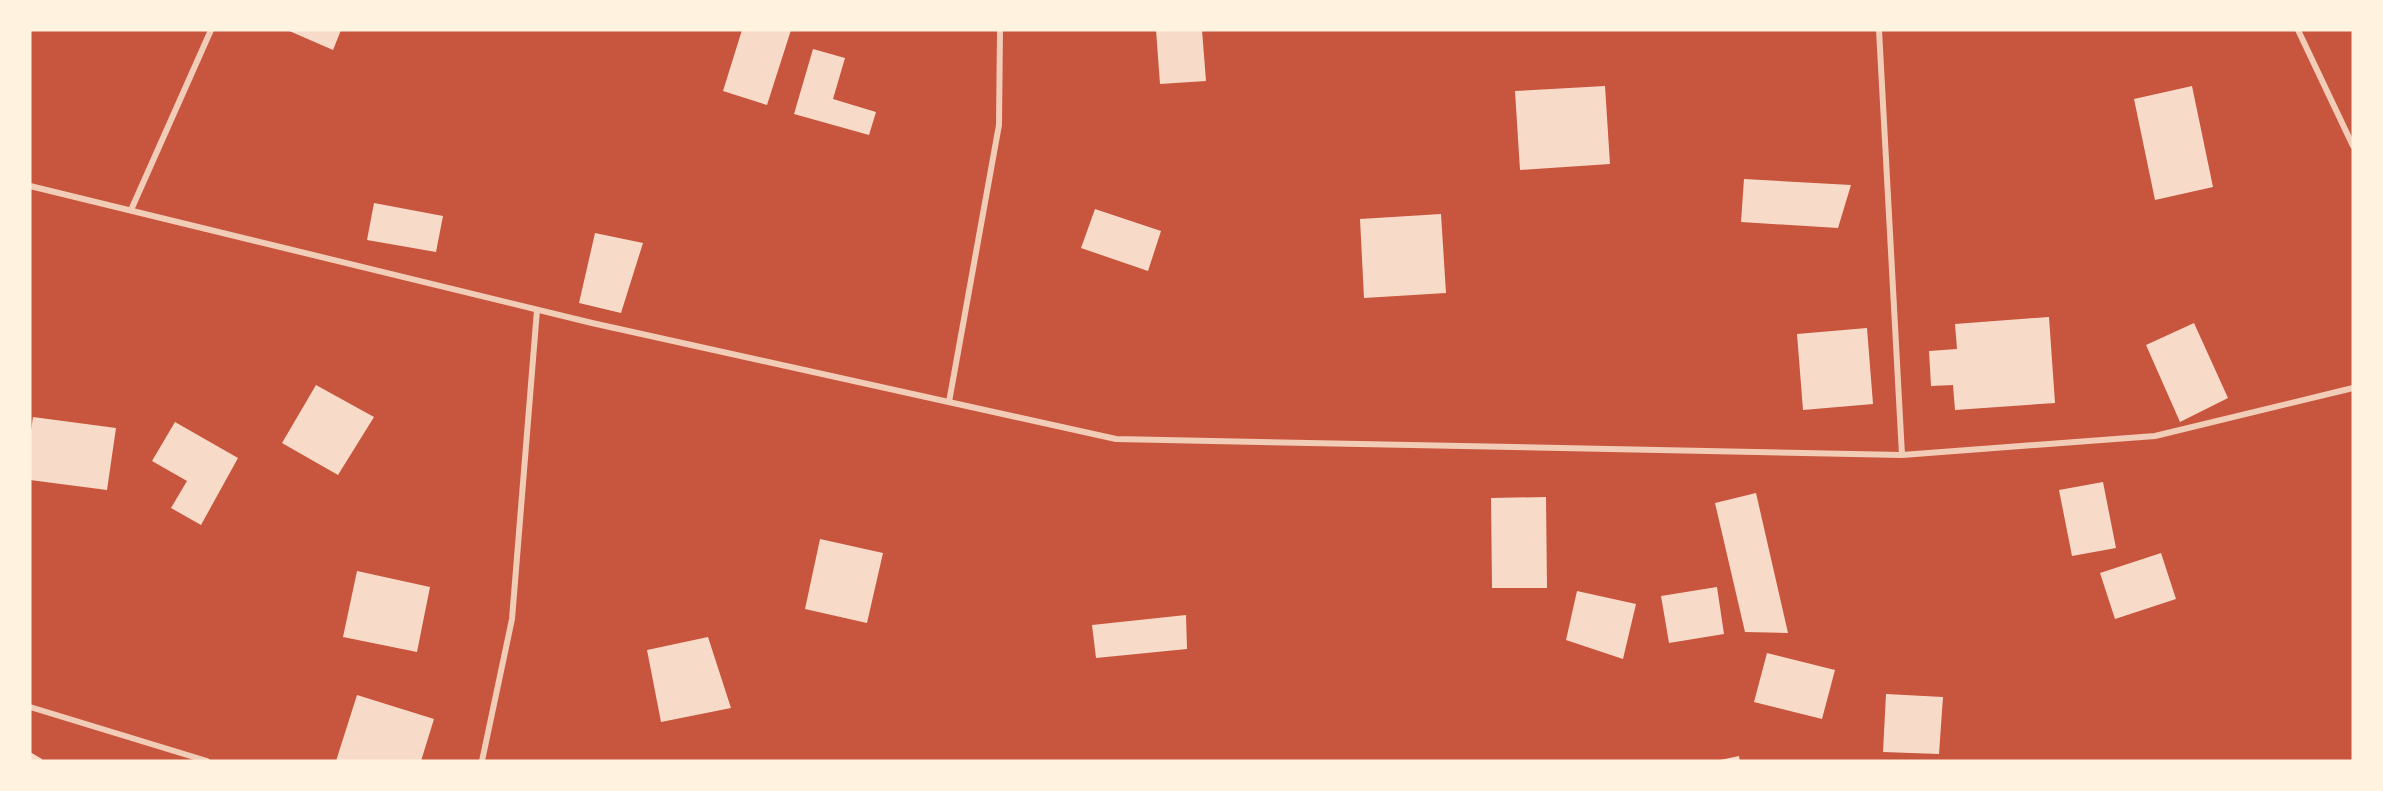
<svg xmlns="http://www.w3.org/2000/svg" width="2383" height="791" viewBox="0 0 2383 791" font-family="'Alegreya Sans',sans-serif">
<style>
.building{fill:#f7dbc8}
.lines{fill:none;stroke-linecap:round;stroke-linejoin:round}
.minor{stroke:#f1ccb7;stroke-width:6}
</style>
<rect width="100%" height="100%" fill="#c8553d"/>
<path class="building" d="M287,30H341L333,50Z
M742,30H791L767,105L723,91Z
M1156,30H1202L1206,81L1160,84Z
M813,49L845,58L833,99L876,112L869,135L794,114Z
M1605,86L1610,164L1520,170L1515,91Z
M2192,86L2213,187L2155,200L2134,99Z
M1744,179L1851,185L1838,228L1741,222Z
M374,203L443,216L436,252L367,240Z
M1095,209L1161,231L1148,271L1081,248Z
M1441,214L1446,293L1364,298L1360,219Z
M595,233L643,243L621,313L579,303Z
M2049,317L2055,403L1955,410L1953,385L1931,386L1929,351L1957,349L1955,324Z
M2194,323L2228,398L2180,422L2146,345Z
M1867,328L1873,404L1803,410L1797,334Z
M316,385L374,417L338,475L282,443Z
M33,417L116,428L107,490L30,480V437Z
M175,422L238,458L201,525L171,508L187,481L152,461Z
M2103,482L2116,548L2072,556L2059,490Z
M1756,493L1788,633L1745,632L1715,503Z
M1546,497L1547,588H1492L1491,498Z
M820,539L883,553L867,623L805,609Z
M2161,553L2176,599L2115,619L2100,573Z
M357,571L430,587L417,652L343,637Z
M1717,587L1724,634L1669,643L1661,596Z
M1577,591L1636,604L1623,659L1566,640Z
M1186,615L1187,649L1096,658L1092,625Z
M708,637L731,708L661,722L647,650Z
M1767,653L1835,670L1822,719L1754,702Z
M1886,694L1943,697L1939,754L1883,752Z
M357,695L434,719L421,761H336Z
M30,752L42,759V761H30Z
M1739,756L1740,761H1720V760Z"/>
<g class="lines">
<path class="minor" d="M1879,30L1902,455
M2298,30L2353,146
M30,186L592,323L1116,439L1902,455L2155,436L2353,388
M131,210L211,30
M949,402L999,125L1000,30
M30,707L207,761
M482,761L512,619L537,310"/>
</g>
<rect width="2383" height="791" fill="none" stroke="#fff3e0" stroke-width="63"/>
</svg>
